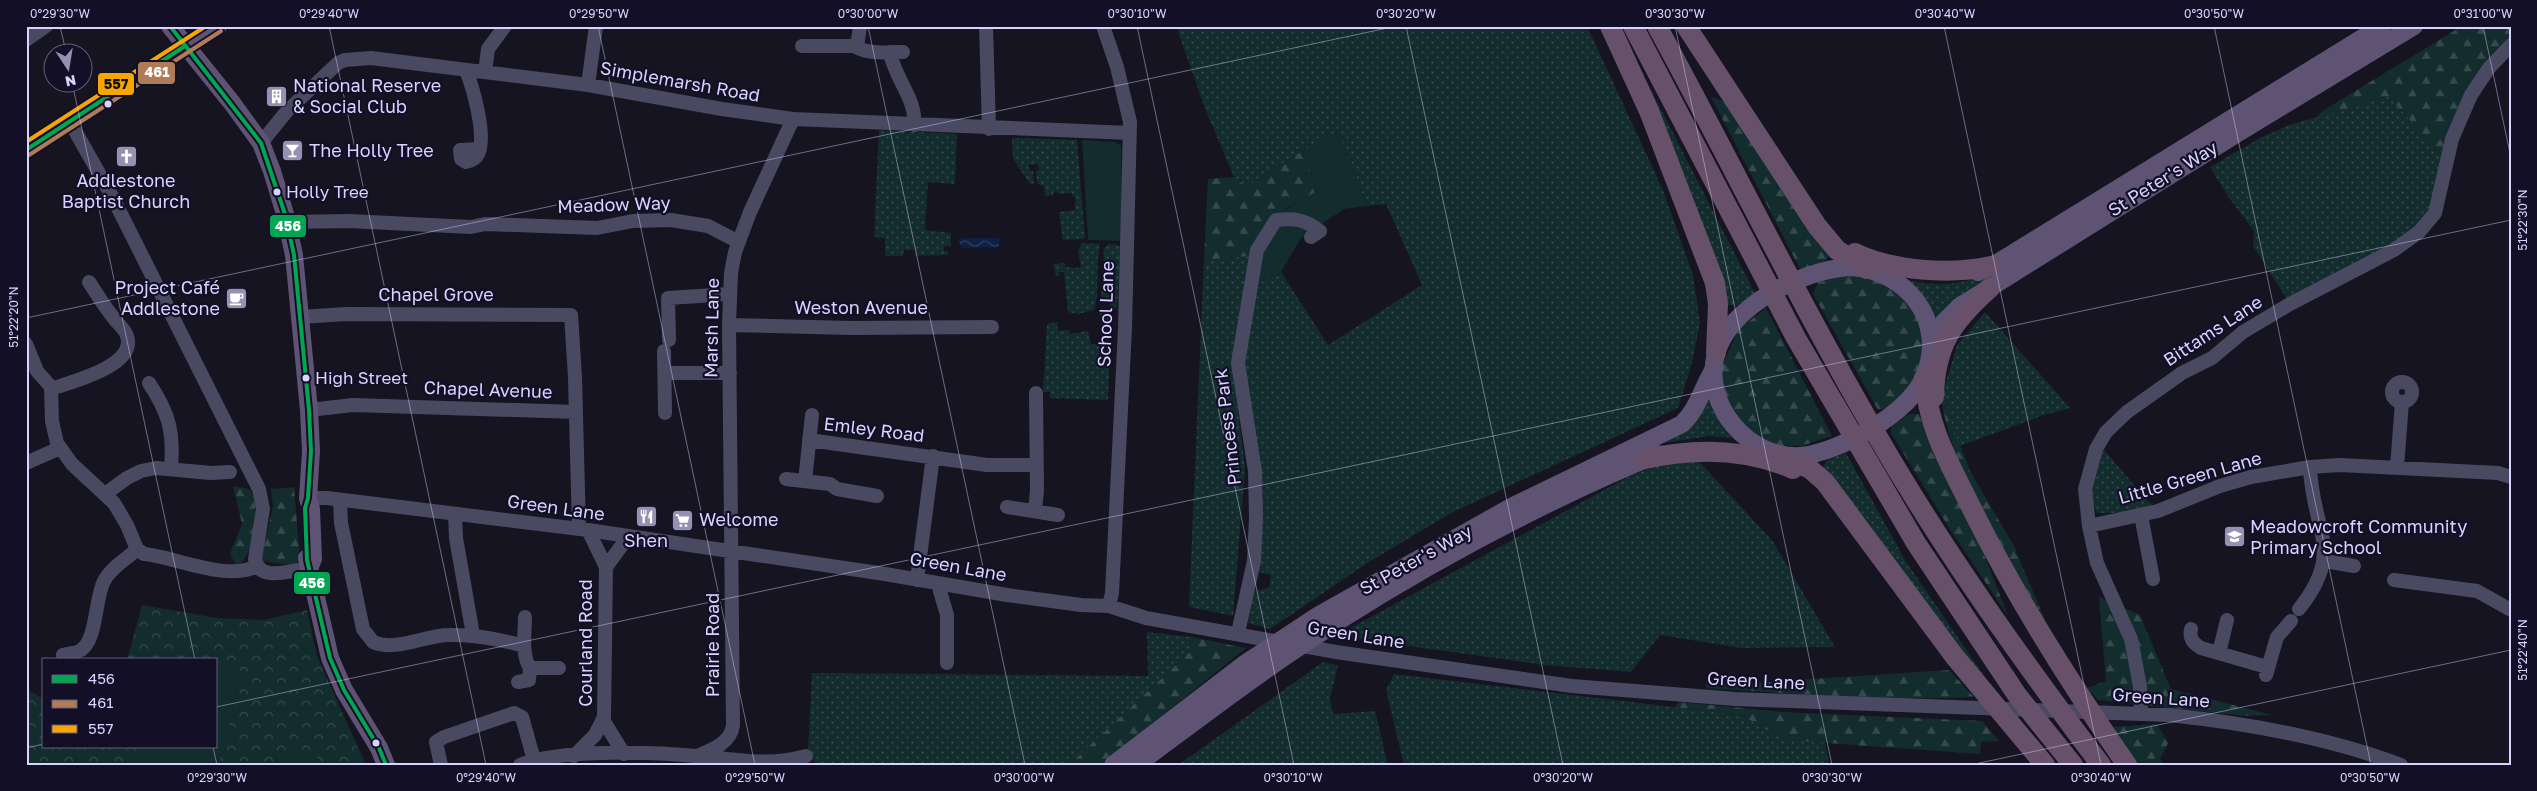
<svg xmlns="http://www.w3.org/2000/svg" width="2537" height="791" viewBox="0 0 2537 791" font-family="'Golos Text',sans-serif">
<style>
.grass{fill:url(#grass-dots)}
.forest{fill:url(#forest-firs)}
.park{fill:url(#park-crowns)}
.garden{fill:#132c2d}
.water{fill:url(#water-waves)}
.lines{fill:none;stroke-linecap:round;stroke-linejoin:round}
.minor{stroke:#4a4962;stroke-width:14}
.major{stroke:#5e5373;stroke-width:18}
.highway{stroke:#67516a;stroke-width:20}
.bus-1-casing{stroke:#130f26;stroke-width:8}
.bus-2-casing{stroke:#130f26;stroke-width:8}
.bus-3-casing{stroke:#130f26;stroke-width:8}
.bus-1{stroke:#00a651;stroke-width:4}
.bus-2{stroke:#b07c57;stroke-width:4}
.bus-3{stroke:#f7a600;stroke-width:4}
.ticks{fill:none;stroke:#d9d4ff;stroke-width:1;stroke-opacity:0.45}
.bus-dot{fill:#d9d4ff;stroke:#130f26;stroke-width:2}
.labels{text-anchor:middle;stroke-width:4.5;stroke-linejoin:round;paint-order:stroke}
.bus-label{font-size:17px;fill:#d9d4ff;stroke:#130f26;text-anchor:start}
.street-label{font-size:18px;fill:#d9d4ff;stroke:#130f26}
.poi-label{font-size:18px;fill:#d9d4ff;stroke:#130f26;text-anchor:start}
.line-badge{stroke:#130f26;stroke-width:2}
.badge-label{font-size:14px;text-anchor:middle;font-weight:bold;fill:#fff}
.pale-badge-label{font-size:14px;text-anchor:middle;font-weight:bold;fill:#111}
.neatline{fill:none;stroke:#d9d4ff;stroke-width:2}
.ticks-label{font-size:12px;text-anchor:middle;fill:#d9d4ff}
</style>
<defs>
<pattern id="grass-dots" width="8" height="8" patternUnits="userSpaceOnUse" patternTransform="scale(1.25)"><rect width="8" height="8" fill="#132c2d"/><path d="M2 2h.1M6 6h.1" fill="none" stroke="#354a4c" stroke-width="1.8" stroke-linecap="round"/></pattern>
<pattern id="forest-firs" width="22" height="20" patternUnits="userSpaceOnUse" patternTransform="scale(1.25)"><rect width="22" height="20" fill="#132c2d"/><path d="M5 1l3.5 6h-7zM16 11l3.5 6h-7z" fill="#354a4c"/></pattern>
<pattern id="park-crowns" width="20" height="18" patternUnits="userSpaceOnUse" patternTransform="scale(1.25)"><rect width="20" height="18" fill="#132c2d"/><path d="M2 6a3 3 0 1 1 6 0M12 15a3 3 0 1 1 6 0" fill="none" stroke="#354a4c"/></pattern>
<pattern id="water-waves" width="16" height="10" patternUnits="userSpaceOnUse" patternTransform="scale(1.25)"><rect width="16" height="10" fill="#0d2144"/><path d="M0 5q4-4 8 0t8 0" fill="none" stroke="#304060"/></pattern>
</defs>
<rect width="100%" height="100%" fill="#161421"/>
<path class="grass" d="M1176,26H1587L1663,190L1693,275L1700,323L1692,363L1678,408L1451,513L1369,562L1270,629L1248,623L1254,591L1269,588L1271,575L1259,572L1263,487L1244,366L1250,286L1281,272L1328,345L1422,285L1386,204L1367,206L1338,132L1302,151L1246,187L1234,177L1206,111Z
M1631,51L1755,293L1736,306L1728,305L1725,300Z
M2388,96L2447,161L2428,224L2290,304L2253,246L2254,231L2229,198L2210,167L2262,137L2289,125Z
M879,130L957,134L955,184L928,182L925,230L951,233V246H944V251H948V255L915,256V250H904L903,256H885V238L874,237Z
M1012,138L1077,140L1085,239L1063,240L1059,212L1075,210V197H1073L1072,193L1058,194L1056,191L1053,193L1054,195L1045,196L1044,186L1037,184L1036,171L1039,170L1038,164L1028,165L1030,171H1033L1034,183L1030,184L1013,159Z
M1082,243L1100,244L1098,256L1097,297L1094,310L1078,314L1068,312L1064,272H1059V276H1056L1053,264L1065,263V267L1081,268L1078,251Z
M1109,244L1121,246L1117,307L1111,311L1108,400L1050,398V392H1043L1047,324L1057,322L1058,331L1069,330L1070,334L1088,331L1091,344H1099L1102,333L1099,309H1110L1109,303H1099L1101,298L1104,248Z
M1250,256L1232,360L1245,468L1233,616L1189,607L1204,260Z
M1990,274L1993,279L1936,330L1907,280C1937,287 1961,284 1990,274Z
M1985,312L2070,408L2044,415L1960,446L1952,426L1944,389L1957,345Z
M1709,389L1734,438L1709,436L1664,443L1660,440Z
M2104,450L2148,501L2153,506L2126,513H2097L2090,498V468Z
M1846,453L1905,560L1998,696L1822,468L1828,459Z
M1693,455L1772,540L1835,647L1741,648L1660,635L1631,672L1545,665L1336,636L1630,476L1671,460Z
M1147,632L1191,637L1190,652L1069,765H818L810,758L808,752L812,673L1148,676Z
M1323,662L1338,665L1330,699L1333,714L1375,711L1388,765H1178Z
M1394,674L1741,715L1785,740L1825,742L1829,765H1404L1386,690Z"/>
<path class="forest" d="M2462,26H2511V45L2489,68L2447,161L2388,96L2314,119L2324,110Z
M1711,97L1734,105L1825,246L1829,256C1824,266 1809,267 1800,269Z
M1302,151L1318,191L1286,208L1250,256L1204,260L1208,179L1234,177L1246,187Z
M1848,273C1865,275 1882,277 1896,288C1928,315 1934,364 1904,394C1895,403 1891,408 1878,410L1813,294L1818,282Z
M1766,308L1832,436L1801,446L1776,445L1748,431L1723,394V363L1739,329Z
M1944,389L1952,424L1970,471L2014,546L2045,620L2038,616C2000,549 1950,469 1940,391Z
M1909,414H1919L1973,526L2008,616L1951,531L1891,433V427Z
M233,486L249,489C262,502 254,561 236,566L230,553L242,524Z
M294,487L300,560L293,565L260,561L273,507L271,489Z
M2099,597L2140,615L2171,689L2272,715L2246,716L2098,700L2087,688L2106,681Z
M1191,637L1246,648L1101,765H1069L1190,652Z
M1949,670L1974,697C1885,701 1795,694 1706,688V679L1752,683Z
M1679,702L1784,712L1982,721L1999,741L1981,742L1980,754L1785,740L1741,715L1675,707Z
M2157,724L2168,743L2160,759L2165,765H2135L2110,727Z"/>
<path class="park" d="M142,605L217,618L264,620L307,610L317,656L366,765H26V689L44,699V747H216V660H127Z"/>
<path class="garden" d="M1338,131L1367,206L1344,209L1301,238L1281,272L1250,286C1250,270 1248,251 1255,236C1263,220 1302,199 1318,191L1302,151Z
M1082,140L1115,142L1121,145V241L1088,240Z
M216,665L243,672L218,765H139L143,747H216Z
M316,752L319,765H258Z"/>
<path class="water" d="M961,238H999V247L962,248L958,241Z"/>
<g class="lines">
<path class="minor" d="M986,26L989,129
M1103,26L1117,67L1130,122L1125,328L1112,593L1109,606
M26,40L46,26
M802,46H854C869,55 887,52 903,52
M857,47L860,26
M890,52C894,78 917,99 914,125
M466,70C473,88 487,136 478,154C476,159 471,161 466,162L461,159L460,150L480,149
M485,72L488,49L505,26
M588,85L596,26
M70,122L113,198L259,489L263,509L255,559C259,583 292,570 309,568
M261,143L287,111L338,63L345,60L371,58L588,85L722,109L793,119L1130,133
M287,222L349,221L471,227L485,224L597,228L633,221L671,220L708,226L739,242
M300,317L346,314L571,315L575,377L579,529
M729,325L851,328L992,327
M669,340L668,298L730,294
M26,344L37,371L51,387L52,421L57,443L72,464L114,503L127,525L137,549L144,554C176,557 227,582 257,566
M664,351L665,413
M665,373H730
M2392 392a10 10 0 1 1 20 0a10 10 0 1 1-20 0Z
M149,383C169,413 174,432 171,468
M51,389C71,382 137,366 127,336C125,329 117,323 113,317C104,306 97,294 89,282
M309,410L353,405L576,412
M809,440L987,465H1037
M26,463L60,448
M2397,467L2402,402
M786,479L830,484L837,489L877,496
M805,481L812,415
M105,494L127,478L141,471L156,468L211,473L230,472
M308,498H327L588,530L885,574L1007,595L1081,605L1109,606L1146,618L1336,652L1572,686L1735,699L2169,715C2245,723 2329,738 2401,765
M340,500L341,523L363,629L373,642C396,652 425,635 449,635C475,634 499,639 524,646
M1007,507L1058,515
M1035,511L1037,490L1036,393
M455,514L456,538L473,635
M2141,515L2153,579
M2089,526L2158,511L2220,486L2251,477L2310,467L2340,465L2498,473L2511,477
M2325,561L2354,566
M606,567L628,537
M917,580L933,456
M2394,580L2477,591L2511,610
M942,584L940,591L947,615V663
M2299,609C2346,550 2312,531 2310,467
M525,617C525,633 521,654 530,668H559
M2191,629C2189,639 2193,643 2201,648L2267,667
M1238,633L1254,561L1256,518L1255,471L1238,363L1257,250L1276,220C1295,218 1304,219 1320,231L1311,237
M2219,653L2227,620
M63,655C69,653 77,653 81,650C97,640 95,598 104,581C111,567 126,560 137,549
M2266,675L2277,637L2291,621
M518,682L529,680L530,668
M2141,714L2140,686L2131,639L2097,563L2089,526L2085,489L2096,449L2106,432L2127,412L2182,373L2212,358L2243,332L2290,304L2394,250L2419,232L2435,213L2452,139L2471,95L2489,68L2511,45
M603,720L624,754
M574,756L595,735L604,717L606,567L588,530
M697,756C712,750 731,743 733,725L729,325L731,273L735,252L750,212L793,119
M441,765L436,742L444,737L514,713L522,717L534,760
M520,765C561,748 661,752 707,757C743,760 769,766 806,756"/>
<path class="major" d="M170,26L232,103L261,143L272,171L285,214L294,255L309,410L311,451L308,498L311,509L313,559L309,568
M26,150L218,26
M1849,267C1906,269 1948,321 1924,377C1909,414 1838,453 1800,456C1749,459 1702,405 1716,354C1729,306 1802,270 1849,267Z
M1978,272L1999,262L2382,26
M1931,347L1944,322L1959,307L2236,134L2414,26
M307,558L330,658L344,690L379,748L386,765
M1113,765L1246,663L1319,615L1513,506L1682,424C1698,409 1703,386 1715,367
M1136,765C1190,726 1243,684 1299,647C1409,573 1535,505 1658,454"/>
<path class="highway" d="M1610,26L1649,111L1715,283L1718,304L1716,353
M1633,26L1796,338L1916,543L2017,695L2073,765
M1657,26C1732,164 1800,304 1879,439C1945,553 2022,660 2101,765
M1686,26L1817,226L1837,250L1867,269
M1855,253C1893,271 1950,275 1991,266
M1924,378C1929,430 1948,460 1970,505C2015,596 2069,682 2127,765
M1934,397C1935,344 1953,321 1991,287
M1780,455L1810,469L1825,482L1955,657L2045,765
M1645,459C1694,448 1745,448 1793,469"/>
<defs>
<path id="bus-1" d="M170,26L261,143L285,214L294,255L309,410L311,451L308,498L305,508L307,560L330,658L344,690L379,748L386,765
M26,150L185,46"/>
<path id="bus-2" d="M29,155L221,31"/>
<path id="bus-3" d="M26,142L206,26"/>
</defs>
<use href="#bus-1" class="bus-1-casing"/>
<use href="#bus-2" class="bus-2-casing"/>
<use href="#bus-3" class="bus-3-casing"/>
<use href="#bus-1" class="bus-1"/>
<use href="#bus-2" class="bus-2"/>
<use href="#bus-3" class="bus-3"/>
</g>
<path class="ticks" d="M60,26L66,52M329,26L486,765M598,26L755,765M868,26L1025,765M1137,26L1294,765M1406,26L1563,765M1675,26L1832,765M1944,26L2101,765M2214,26L2371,765M2483,26L2511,158M72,82L195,660M26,318L1397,26M216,707L2511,220M213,747L217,765M26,748L44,744M1970,765L2511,650"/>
<defs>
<symbol id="building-square" viewBox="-11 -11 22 22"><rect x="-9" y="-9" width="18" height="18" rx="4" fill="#9591b1" stroke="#130f26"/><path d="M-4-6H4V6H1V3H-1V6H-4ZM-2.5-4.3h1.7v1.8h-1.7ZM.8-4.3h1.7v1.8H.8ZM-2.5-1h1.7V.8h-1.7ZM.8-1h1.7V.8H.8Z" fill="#fff"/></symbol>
<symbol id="bar-square" viewBox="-11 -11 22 22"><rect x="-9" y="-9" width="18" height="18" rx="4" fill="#9591b1" stroke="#130f26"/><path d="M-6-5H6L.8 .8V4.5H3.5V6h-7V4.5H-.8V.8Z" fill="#fff"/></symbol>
<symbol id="church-square" viewBox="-11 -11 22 22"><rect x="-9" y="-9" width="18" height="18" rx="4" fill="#9591b1" stroke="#130f26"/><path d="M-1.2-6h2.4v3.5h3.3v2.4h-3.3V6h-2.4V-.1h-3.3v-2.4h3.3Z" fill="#fff"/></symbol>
<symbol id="cafe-square" viewBox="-11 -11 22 22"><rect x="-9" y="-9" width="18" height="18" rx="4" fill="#9591b1" stroke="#130f26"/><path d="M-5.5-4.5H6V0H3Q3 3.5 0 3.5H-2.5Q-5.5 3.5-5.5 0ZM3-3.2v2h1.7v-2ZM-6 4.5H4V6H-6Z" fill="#fff"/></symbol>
<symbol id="restaurant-square" viewBox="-11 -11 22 22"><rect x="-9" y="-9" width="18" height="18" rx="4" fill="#9591b1" stroke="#130f26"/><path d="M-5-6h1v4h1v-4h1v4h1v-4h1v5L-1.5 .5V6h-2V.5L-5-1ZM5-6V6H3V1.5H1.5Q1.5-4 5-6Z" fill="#fff"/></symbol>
<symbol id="supermarket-square" viewBox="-11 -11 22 22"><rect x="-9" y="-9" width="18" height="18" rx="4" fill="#9591b1" stroke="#130f26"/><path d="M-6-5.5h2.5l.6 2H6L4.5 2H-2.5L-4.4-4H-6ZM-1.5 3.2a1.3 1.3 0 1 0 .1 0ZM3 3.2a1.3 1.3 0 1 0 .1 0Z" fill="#fff"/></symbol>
<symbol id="school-square" viewBox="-11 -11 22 22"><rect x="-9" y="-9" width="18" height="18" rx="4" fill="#9591b1" stroke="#130f26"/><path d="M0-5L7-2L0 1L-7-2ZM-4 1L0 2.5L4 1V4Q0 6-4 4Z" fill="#fff"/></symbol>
</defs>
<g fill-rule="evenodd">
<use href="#building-square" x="264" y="84" width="25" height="25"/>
<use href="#bar-square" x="280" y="138" width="25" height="25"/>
<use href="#church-square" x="114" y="144" width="25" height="25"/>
<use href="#cafe-square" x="224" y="286" width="25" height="25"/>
<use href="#restaurant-square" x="634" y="504" width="25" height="25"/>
<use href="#supermarket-square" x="670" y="508" width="25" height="25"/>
<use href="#school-square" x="2222" y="524" width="25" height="25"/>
</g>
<g class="bus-dot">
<circle cx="108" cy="104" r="4.5"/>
<circle cx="277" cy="192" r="4.5"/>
<circle cx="306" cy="378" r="4.5"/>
<circle cx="376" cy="743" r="4.5"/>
</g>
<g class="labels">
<g class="bus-label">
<text x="286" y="198">Holly Tree</text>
<text x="315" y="384">High Street</text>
</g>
<g class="street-label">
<text transform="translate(680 82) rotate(10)" y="6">Simplemarsh Road</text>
<text transform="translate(2163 179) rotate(-32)" y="6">St Peter's Way</text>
<text transform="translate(614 205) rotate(-2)" y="6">Meadow Way</text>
<text x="436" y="301">Chapel Grove</text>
<text x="861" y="314">Weston Avenue</text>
<text transform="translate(1106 314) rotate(-88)" y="6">School Lane</text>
<text transform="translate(712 328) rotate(-89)" y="6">Marsh Lane</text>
<text transform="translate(2213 331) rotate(-33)" y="6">Bittams Lane</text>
<text transform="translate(488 390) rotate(2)" y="6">Chapel Avenue</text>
<text transform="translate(1228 427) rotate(-97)" y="6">Princess Park</text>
<text transform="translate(874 430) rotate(7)" y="6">Emley Road</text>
<text transform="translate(2190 478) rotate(-16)" y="6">Little Green Lane</text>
<text transform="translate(556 508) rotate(8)" y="6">Green Lane</text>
<text transform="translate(1416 560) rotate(-29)" y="6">St Peter's Way</text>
<text transform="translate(958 567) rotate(10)" y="6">Green Lane</text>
<text transform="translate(1356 635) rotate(9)" y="6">Green Lane</text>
<text transform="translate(586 643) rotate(-90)" y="6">Courland Road</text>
<text transform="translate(713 645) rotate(-90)" y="6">Prairie Road</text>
<text transform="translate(1756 681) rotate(3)" y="6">Green Lane</text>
<text transform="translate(2161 698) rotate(4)" y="6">Green Lane</text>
</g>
<g class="poi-label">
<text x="293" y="92">National Reserve<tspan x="293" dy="21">&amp; Social Club</tspan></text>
<text x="309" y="157">The Holly Tree</text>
<text x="126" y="187" text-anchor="middle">Addlestone<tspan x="126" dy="21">Baptist Church</tspan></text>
<text x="220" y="294" text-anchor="end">Project Café<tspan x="220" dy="21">Addlestone</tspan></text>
<text x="699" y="526">Welcome</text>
<text x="2250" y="533">Meadowcroft Community<tspan x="2250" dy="21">Primary School</tspan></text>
<text x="646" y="547" text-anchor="middle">Shen</text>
</g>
</g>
<g class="line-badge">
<rect x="137" y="61" width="39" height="24" rx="5" fill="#b07c57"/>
<rect x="97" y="72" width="38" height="24" rx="5" fill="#f7a600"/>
<rect x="269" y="214" width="38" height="24" rx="5" fill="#00a651"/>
<rect x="293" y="571" width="38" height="24" rx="5" fill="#00a651"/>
</g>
<g class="badge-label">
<text x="157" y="77">461</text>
<text x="288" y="231">456</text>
<text x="312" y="588">456</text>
</g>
<g class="pale-badge-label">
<text x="116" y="89">557</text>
</g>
<rect width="2537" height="791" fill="none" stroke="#130f26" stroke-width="55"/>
<rect x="42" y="658" width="175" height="90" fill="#130f26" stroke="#625e7d"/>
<rect x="52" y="675" width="25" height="8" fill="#00a651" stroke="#625e7d"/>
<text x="88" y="684" font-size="15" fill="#d9d4ff">456</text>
<rect x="52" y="700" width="25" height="8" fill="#b07c57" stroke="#625e7d"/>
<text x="88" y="708" font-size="15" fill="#d9d4ff">461</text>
<rect x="52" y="725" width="25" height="8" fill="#f7a600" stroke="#625e7d"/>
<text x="88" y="734" font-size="15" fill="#d9d4ff">557</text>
<g transform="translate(68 68) rotate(168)"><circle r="24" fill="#130f26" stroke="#625e7d"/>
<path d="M0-4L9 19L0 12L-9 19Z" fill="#9591b1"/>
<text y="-8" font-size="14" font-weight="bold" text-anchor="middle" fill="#d9d4ff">N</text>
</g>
<rect x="28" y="28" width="2482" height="736" class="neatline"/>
<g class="ticks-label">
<text x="60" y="18">0°29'30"W</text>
<text x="329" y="18">0°29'40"W</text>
<text x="599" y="18">0°29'50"W</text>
<text x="868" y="18">0°30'00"W</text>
<text x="1137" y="18">0°30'10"W</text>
<text x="1406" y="18">0°30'20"W</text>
<text x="1675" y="18">0°30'30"W</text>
<text x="1945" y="18">0°30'40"W</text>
<text x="2214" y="18">0°30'50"W</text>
<text x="2483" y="18">0°31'00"W</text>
<text transform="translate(2523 220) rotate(-90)" y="4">51°22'30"N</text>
<text transform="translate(14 317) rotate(-90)" y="4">51°22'20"N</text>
<text transform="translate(2523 650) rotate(-90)" y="4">51°22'40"N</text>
<text x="217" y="782">0°29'30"W</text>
<text x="486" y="782">0°29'40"W</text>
<text x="755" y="782">0°29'50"W</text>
<text x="1024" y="782">0°30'00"W</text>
<text x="1293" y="782">0°30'10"W</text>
<text x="1563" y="782">0°30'20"W</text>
<text x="1832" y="782">0°30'30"W</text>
<text x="2101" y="782">0°30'40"W</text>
<text x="2370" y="782">0°30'50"W</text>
</g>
</svg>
